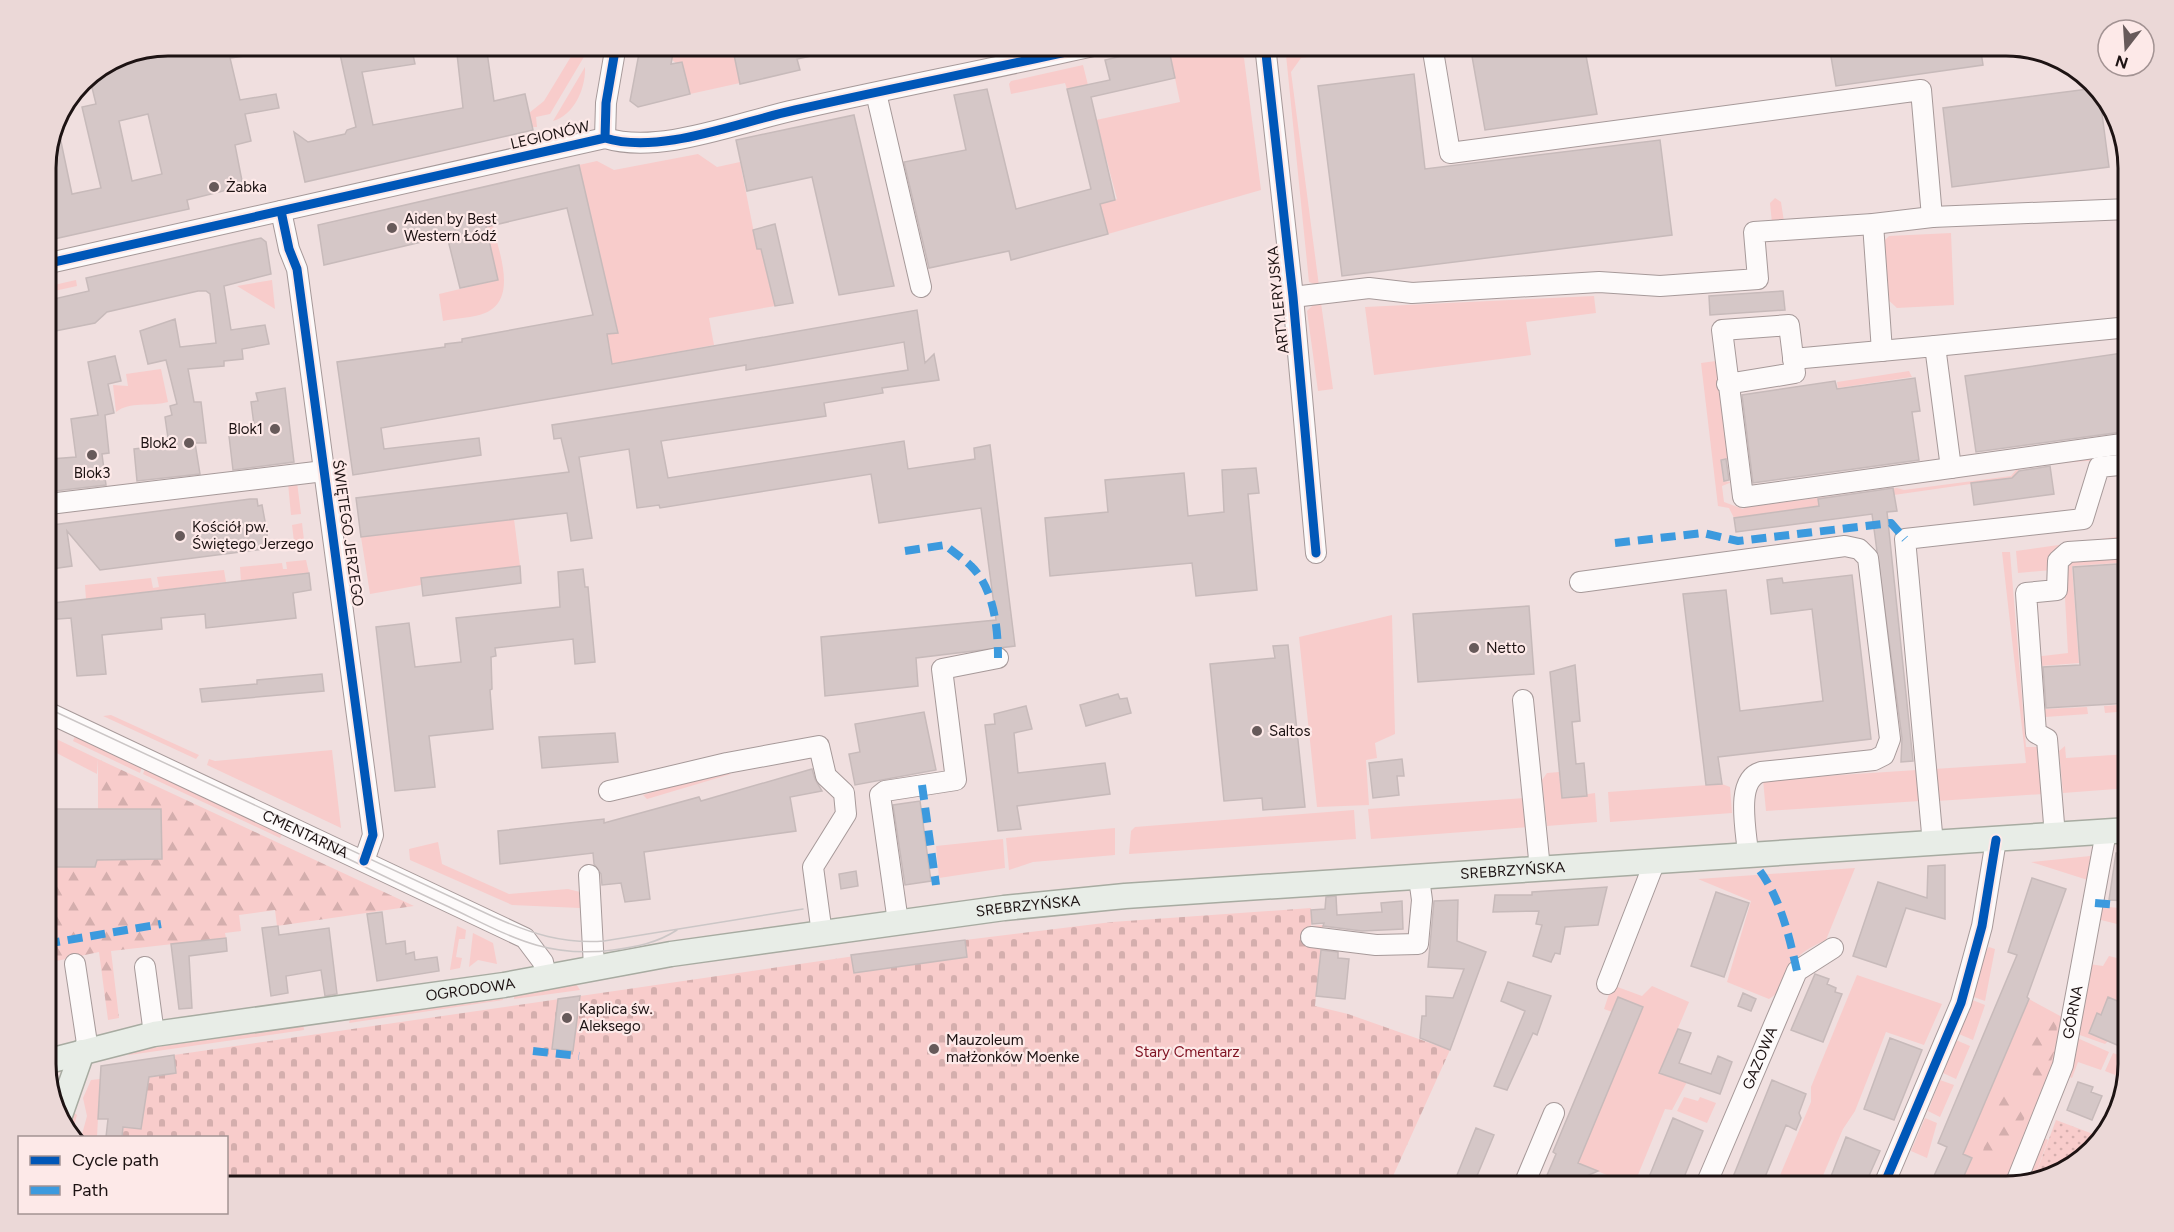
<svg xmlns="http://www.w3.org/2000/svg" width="2174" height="1232" viewBox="0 0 2174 1232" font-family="Figtree,sans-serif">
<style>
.grass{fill:#f8cccb}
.forest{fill:url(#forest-firs)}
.cemetery{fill:url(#cemetery-stones)}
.park{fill:url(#park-dots)}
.building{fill:#d5c7c7;stroke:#c7baba;stroke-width:1.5;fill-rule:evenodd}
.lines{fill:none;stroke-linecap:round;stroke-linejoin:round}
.minor-casing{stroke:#a69999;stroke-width:22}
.major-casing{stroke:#a7aba1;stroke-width:27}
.minor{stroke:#fdfafa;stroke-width:20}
.major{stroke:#e8ede7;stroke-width:24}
.tram{stroke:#cbc6c6;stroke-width:1.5}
.quiet{stroke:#3c9ade;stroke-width:8;stroke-dasharray:15 8;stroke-linecap:butt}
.cycleway-casing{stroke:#fde9e8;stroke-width:13}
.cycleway{stroke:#0057b8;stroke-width:9}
.poi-dot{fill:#675a5a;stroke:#fde9e8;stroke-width:2}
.labels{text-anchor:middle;stroke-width:4.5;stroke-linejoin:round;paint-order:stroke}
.street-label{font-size:15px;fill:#1d1313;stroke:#fde9e8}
.poi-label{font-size:15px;fill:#1d1313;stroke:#fde9e8;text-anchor:start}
.park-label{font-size:15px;fill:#7f1121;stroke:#fde9e8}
.rim{fill:none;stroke:#1d1313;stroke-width:3}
</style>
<defs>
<pattern id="forest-firs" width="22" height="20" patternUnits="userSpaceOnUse" patternTransform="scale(1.5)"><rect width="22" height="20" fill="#f8cccb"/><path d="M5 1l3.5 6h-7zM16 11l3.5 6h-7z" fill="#d4aead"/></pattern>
<pattern id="cemetery-stones" width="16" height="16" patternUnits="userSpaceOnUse" patternTransform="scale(1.5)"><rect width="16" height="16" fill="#f8cccb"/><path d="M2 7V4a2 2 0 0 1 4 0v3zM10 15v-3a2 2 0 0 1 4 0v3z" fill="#d4aead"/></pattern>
<pattern id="park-dots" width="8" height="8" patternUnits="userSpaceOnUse" patternTransform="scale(1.5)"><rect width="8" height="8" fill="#f8cccb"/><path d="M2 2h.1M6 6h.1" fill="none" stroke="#d4aead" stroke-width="1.8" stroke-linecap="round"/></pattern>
</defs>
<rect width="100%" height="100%" fill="#f0dfdf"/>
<path class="grass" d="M578,45H591L550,114L536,117L537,127H532L529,113L544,101Z
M641,45H732L740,83L690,94L682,62L676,63L672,60L673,53L640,48Z
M1168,45H1217L1244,58L1261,190L1108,234L1100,204L1117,199L1096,120L1180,102Z
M1285,45H1396L1301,58L1291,72L1319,286L1309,282Z
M1083,65L1088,85L1067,89L1065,83L1011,94L1009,84L1011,81Z
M585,67C586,87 575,115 553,121Z
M698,154L717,167L740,162L757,248L761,249L775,306L709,318L714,345L612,364L607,334L618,332L579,165L597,161L614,170Z
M1775,198L1781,202L1784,222L1772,223L1770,203Z
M493,226C498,250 519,299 485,313C473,318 456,318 443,321L439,294L498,280L486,227Z
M1951,233L1954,305L1897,308L1885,297L1883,242L1889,236Z
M76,280L77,286L45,293V287Z
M272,280L275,309L237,286Z
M1594,296L1596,313L1526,322L1531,355L1374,375L1365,307Z
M1321,303L1333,389L1318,391L1307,311L1314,304Z
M1716,361L1728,459L1721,461L1723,481L1732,482L1722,486L1724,502L1743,509L1745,507L1897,488L1904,490L2011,476L2021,464L2129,456L2112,459L2022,466L2012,478L1734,518L1729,508L1718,506L1701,363Z
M161,369L168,402C150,407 130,401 116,412L113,385L128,386L126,374Z
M1909,371L1912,377L1838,388L1837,382Z
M297,482L301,514L291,515L288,483Z
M514,519L520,566L421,578V585L370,594L361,537Z
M302,523L305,549L295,550L292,525Z
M2129,535V542L2063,548L2052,570L2018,573L2016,551Z
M2002,552H2010L2026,747H2038L2043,794L1937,801L1934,769L2026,763Z
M2129,552V594L2121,595L2119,563L2072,566L2079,663L2041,666L2044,709L2087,707L2088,714L2045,717L2039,714L2034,657L2068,653L2063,561Z
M306,560L309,573L241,581L240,567L282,563L283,569H287L286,562Z
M224,570L226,582L86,599L85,585L151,578L153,588L159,587L157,577Z
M2121,605H2129V660H2125Z
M1392,615L1395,734L1375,743L1377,758L1366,760L1369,805L1317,807L1299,637Z
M2129,704V711L2105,713L2104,706Z
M111,715L199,755L196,759L103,716Z
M48,735L98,759L97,774L45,747Z
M75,736L142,767L140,773L73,741Z
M2065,746L2066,758L2129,754V788L2063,793L2059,751Z
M332,750L341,828L207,765L209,759L215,761Z
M145,769L283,833L280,838L143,774Z
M1917,770L1920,801L1766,811L1763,780Z
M720,771L731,774L647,799L643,795Z
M1559,772L1562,798L1595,793L1597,822L1547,826L1542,780L1547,773Z
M1722,784L1730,787L1732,813L1610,822L1608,792Z
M1525,798L1528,827L1371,839L1368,809Z
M1354,810L1356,839L1129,854L1131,831L1135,827Z
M1115,828V855L1033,862L1009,870L1006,838Z
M1003,839L1005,868L939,878L936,846Z
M438,842L442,864L509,894L568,889L580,892V908L512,905L410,860L409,849Z
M2100,855L2094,882L2031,862Z
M1855,868L1826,940C1811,947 1798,953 1789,968C1782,982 1783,991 1769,999L1727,982L1751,901L1698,879Z
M2099,906L2129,909V927L2097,919Z
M457,926L466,930L465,939H459L456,957L462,958L460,968L450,970Z
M473,933L493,943L497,964L478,960L469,967Z
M1989,947L1995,949L1985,1001L1971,996L1985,951Z
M2109,956L2129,961V1006L2108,997L2101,1015L2097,1014L2089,1032L2108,1041L2105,1044L2077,1034L2089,964L2103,966Z
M1857,975L1942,1004L1924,1045L1886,1032L1855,1111L1843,1129L1818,1187H1775L1811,1102V1087Z
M575,982L580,990L514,999V991Z
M1612,985L1642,996L1652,986L1689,1002L1659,1073L1687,1082L1672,1110L1665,1109L1633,1187H1610L1614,1178L1578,1163L1642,1007L1618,997L1612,1012L1604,1009Z
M502,993L503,1000L349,1023L351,1015Z
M1970,999L1985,1005L1973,1040L1959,1034Z
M2029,999L2062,1017L2065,1032L2010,1182L1994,1176L1989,1187H1959L1972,1158L1963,1154Z
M303,1023L304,1030L129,1055L127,1052Z
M2075,1037L2109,1052L2101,1070L2078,1062L2072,1078L2067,1076Z
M1956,1040L1970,1046L1956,1079L1943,1073Z
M2113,1053L2129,1059L2125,1079L2105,1071Z
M100,1079L97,1137L81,1138L87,1116L83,1098L91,1080Z
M1940,1080L1954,1085L1940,1117L1928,1111Z
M1684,1097L1698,1101L1700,1097L1716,1103L1707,1123L1677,1111Z
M73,1112L77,1115L71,1137L66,1133Z
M1925,1118L1937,1123L1927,1158L1911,1151Z
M2040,1136L2048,1140L2036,1173L2027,1169Z"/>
<path class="forest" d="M98,759L414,906L277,926L275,910L239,915L241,931L225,933L226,938L111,951L119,1018L108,1020L99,952L47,963L56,1036L45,1039V867H95L97,860L162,859L160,809H98Z
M2051,1016L2056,1019C2059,1043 2053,1058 2044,1079L2036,1081C2020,1053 2018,1029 2051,1016Z
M2005,1092L2019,1093L2027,1097C2031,1125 2006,1141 1995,1163L1999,1167L1994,1174L1987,1171L1981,1162L1986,1136L1997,1117L1999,1095Z"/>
<path class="cemetery" d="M1311,908V926L1323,925L1315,1006L1348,1014L1450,1050L1388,1187H227L226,1138H122L131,1076L174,1055L965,940L1112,922Z"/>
<path class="park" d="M2056,1120L2101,1137C2082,1156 2066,1182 2037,1171Z"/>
<path class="building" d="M168,45H258L259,54L230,58L240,100L276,94L279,108L245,114L251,141L235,145L243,186L187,200L189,209L45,241V199L56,196L46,157L56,118L72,194L101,188L82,107L96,104L89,75L121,54ZM148,114L162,174L132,181L119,121Z
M338,45H411L415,64L362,72L373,125L463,108L457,54L465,53L463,45H486L494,101L525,94L533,130L305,182L294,132L308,142L345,134L347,130L356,127Z
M732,45H834L835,51L797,59L800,70L740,84Z
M1168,45L1175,78L1091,97L1115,200L1100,204L1108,234L1011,260L1009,251L929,268L904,162L966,150L954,95L987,89L1016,209L1091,189L1067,89L1110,80L1105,60Z
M1470,45H1485L1486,51L1520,45H1584L1597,114L1485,130Z
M1829,45H1980L1983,65L1836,86Z
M640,48L673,53L671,64L682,62L690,94L638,107L630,101Z
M1414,74L1425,169L1660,140L1672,235L1342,276L1318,86Z
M2096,88L2099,91L2109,167L1952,187L1943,108Z
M854,115L894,286L839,295L812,177L747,191L736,140Z
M579,165L618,333L607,334L612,364L917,310L925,363L934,354L939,380L882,388L883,393L824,403L826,416L661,441L668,478L904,441L908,469L975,459L974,448L990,445L1015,646L916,658L918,686L825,696L821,637L996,620L981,508L879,523L871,474L660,508L659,505L637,508L629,449L579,457L592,538L571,541L567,513L361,537L356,498L569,472L561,438L554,439L552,425L908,370L904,342L746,370V365L381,428L384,449L479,438L481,455L353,475L337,362L445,347V344L462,342V339L593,315L567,208L486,227L498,280L460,288L447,236L324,265L318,225Z
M775,224L793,303L775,306L761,249H757L753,230Z
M261,238L266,242L271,274L224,286L231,330L265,325L269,344L242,349L243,359L224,361V366L188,369L194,402H201L206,443H195L200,474L137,481L134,449L169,445L165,417L172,415L170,406L177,404L166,360L148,364L140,331L175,319L180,347L216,343L210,294L206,291H198L107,312L95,323L45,333V301L89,291L86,278Z
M1783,291L1785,310L1710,315L1709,296Z
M2129,352V431L1976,452L1965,376Z
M115,356L121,381L108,384L114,413L105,415L109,453L102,454L106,485L55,491L51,459L76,457L71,419L98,415L88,362Z
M1915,378L1920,411L1912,412L1919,460L1753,483L1742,395L1835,381L1837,389Z
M285,388L294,462L233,470L229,436L255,433L251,402L258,401L256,393Z
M1726,459L1729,480L1724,481L1721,460Z
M2050,466L2054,494L1974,505L1971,483L2012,478L2019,471Z
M1256,468L1259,493L1248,494L1257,590L1196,596L1192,563L1050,576L1045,518L1108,512L1105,480L1184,473L1188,516L1224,512L1222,470Z
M1893,488L1897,511L1887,512L1913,761L1901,762L1902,738L1872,514L1736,532L1734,518L1819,506L1818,499Z
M250,499H257L258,506L262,505L267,532V540L263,541L264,549L100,570L67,531L72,566L45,570V526Z
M2117,564L2124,661H2129V703L2046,708L2043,667L2080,665L2073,567Z
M520,566L521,583L423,596L421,578Z
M583,569L585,587H588L595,662L575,664L573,639L495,648L496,656L491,657L492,689L490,690L493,729L429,736L435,787L395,791L376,627L409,623L415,667L461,662L456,618L560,607L558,572Z
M309,573L311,590L293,593L296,618L206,628L205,614L161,618L162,629L102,635L106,674L77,676L71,618L45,620V604Z
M1852,575L1871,739L1718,757L1722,784L1706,785L1683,594L1726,590L1740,711L1823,701L1812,609L1771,614L1767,580L1782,578L1783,583Z
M1529,606L1534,674L1418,682L1413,614Z
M1288,645L1305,807L1263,810L1262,798L1224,801L1210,664L1275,658L1273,646Z
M1575,665L1580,721L1572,722L1576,764L1584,763L1587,796L1562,798L1550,672Z
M322,674L324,691L202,702L200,689L257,684V680Z
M1118,694L1120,699L1127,698L1131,713L1086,726L1080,705Z
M1026,706L1032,729L1014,733L1018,773L1105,763L1110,794L1017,806L1021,829L998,831L985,725L995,724L994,714Z
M924,712L936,770L855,785L849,754L860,752L855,724Z
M615,733L618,762L542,768L539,737Z
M1402,759L1404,776H1397L1399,795L1373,798L1369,763Z
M812,769L815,779L822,791L790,797L796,831L644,852L650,899L625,902L621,883L602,885L601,874L594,864L593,853L500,864L498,831L604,819V823L699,797L701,801Z
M920,801L931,881L905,885L893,805Z
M45,809H161L162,859L97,860L95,867H45Z
M2116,853H2129V901L2109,900Z
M1945,865V919L1906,908L1886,967L1853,956L1878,882L1927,898L1928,866Z
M856,871L858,886L841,889L839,874Z
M2032,878L2066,889L2027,997L2029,999L1963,1154L1972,1158L1959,1187H1929L1947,1147L1938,1143L2017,955L2008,952Z
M1607,887L1598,925L1565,927L1560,954L1555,953L1551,962L1533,956L1542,925L1536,924L1539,911L1493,912L1495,895H1532V892Z
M1716,892L1749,903L1724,977L1691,966Z
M1336,896L1337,915L1382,912L1381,903L1402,901L1403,929L1362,931L1323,926L1324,923L1312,924L1311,910L1325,909L1326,897Z
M1458,900L1457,941L1486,952L1450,1050L1420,1038L1422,1016H1426V996L1453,998L1464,969L1428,967L1434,901Z
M382,912L386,944L405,941L406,954L414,952L415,960L437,957L439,971L377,981L367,914Z
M278,926L279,935L329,928L337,994L325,996L321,970L286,976L288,993L271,996L262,928Z
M226,938L227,951L189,956L192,1008L179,1009L171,944Z
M965,940L967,957L854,973L851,955Z
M1321,950L1338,952V958L1349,959L1345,999L1316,996Z
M1815,974L1829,979L1827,984L1836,988L1835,992L1842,994L1823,1042L1791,1030Z
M1508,982L1551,996L1537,1035L1533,1033L1507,1090L1494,1086L1525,1011L1501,1001Z
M1743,993L1756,999L1751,1011L1738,1006Z
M580,996L573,1051L552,1049L558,999Z
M1618,997L1643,1007L1578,1163L1598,1171L1582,1178L1578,1187H1542L1556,1154L1553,1152Z
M2108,997L2129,1006V1050L2089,1033L2097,1013L2101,1015Z
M1678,1029L1691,1033L1679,1063L1711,1074L1718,1056L1732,1062L1720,1094L1659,1073Z
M1890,1038L1922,1050L1894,1120L1864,1109Z
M174,1055L176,1073L149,1077L141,1129L123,1127L122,1137H106L108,1119H98L101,1066Z
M1772,1080L1806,1094L1799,1113L1801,1118L1796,1130L1786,1125L1761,1187H1729Z
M2078,1082L2093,1087L2091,1092L2102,1096L2092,1120L2067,1110Z
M1673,1118L1703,1131L1680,1187H1645Z
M1476,1128L1494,1135L1474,1183L1457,1175Z
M1846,1137L1880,1151L1864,1187H1827Z"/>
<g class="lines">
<defs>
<g id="minor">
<path d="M1265,45L1293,297L1316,553"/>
<path d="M1432,45L1450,153L1921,90L1932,217L2129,209"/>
<path d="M876,93L921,287"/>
<path d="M605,138L606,103L616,45"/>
<path d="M281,211L289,249L297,269L373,835L364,861"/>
<path d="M1873,224L1882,351"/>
<path d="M45,264L605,138C660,155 739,122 795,110C896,87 997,68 1097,45"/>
<path d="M1293,297L1369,288L1412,293L1599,282L1660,286L1758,279L1754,232L1873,224L1932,217"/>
<path d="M1935,346L2129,327"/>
<path d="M1793,359L1935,346L1951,468"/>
<path d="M1727,384L1795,373L1789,325L1722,330L1743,497L2129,443"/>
<path d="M49,504L324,471"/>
<path d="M1580,582L1845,546L1859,549L1868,558L1890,739L1884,755L1874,760L1761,772C1734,780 1747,833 1748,855"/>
<path d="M1523,700L1540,869"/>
<path id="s1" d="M45,711L525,938L543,962L546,976"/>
<path d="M609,791L727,763L819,746L826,776L844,793L846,814L813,867L822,934"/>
<path d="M2055,836L2047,739L2036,733L2026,593L2057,590L2058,561L2068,552L2129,548"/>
<path d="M1933,844L1905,539L2083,519L2099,467L2129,464"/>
<path d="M589,875L594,967"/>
<path d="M898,922L880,795L885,791L956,780L942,669L998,658"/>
<path d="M1311,937L1376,945L1418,944L1422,900L1419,878"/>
<path d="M75,964L88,1050"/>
<path d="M145,967L154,1034"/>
<path d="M1607,984L1655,861"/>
<path id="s2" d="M2015,1185L2063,1065L2106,832"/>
<path d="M1523,1187L1554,1113"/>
<path id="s3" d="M1705,1187L1797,971L1833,948"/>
<path d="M1883,1187L1961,1003L1982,926L1996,840"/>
</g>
<g id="major">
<path id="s4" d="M45,1062L154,1034L504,985L671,954L1004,908L1125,896L2129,830"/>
<path d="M60,1115L82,1052"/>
</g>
</defs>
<use href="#minor" class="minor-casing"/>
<use href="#major" class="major-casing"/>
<use href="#minor" class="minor"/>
<use href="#major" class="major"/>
<path class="tram" d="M45,707L494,917C532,934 563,944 604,941L803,909
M326,848C367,868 408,888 449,907C508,935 545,959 613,950C636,947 657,943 677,930"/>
<path class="quiet" d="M1615,543L1703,533L1738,541L1891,523L1905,539
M905,551L945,545C953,552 963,558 971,566C994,588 998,628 998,658
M922,785L936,885
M1760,871C1781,900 1789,936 1797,971
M2095,903L2129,906
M45,944L161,924
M533,1051L579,1056"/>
<defs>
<path id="cycleway" d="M1265,45L1293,297L1316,553
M605,138L606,103L616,45
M281,211L289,249L297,269L373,835L364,861
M45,264L605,138C660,155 739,122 795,110C896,87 997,68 1097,45
M1883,1187L1961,1003L1982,926L1996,840"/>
</defs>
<use href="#cycleway" class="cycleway-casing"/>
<use href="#cycleway" class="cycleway"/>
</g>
<g class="poi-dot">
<circle cx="214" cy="187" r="6"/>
<circle cx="392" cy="228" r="6"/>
<circle cx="275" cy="429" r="6"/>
<circle cx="189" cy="443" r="6"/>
<circle cx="92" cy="455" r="6"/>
<circle cx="180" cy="536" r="6"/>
<circle cx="1474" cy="648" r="6"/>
<circle cx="1257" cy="731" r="6"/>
<circle cx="567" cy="1018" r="6"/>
<circle cx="934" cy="1049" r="6"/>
</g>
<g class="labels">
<g class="street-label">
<text transform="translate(550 135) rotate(-13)" y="5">LEGIONÓW</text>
<text transform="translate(1278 300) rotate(-96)" y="5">ARTYLERYJSKA</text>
<text transform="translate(348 533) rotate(82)" y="5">ŚWIĘTEGO JERZEGO</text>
<text dy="5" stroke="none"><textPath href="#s1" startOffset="288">CMENTARNA</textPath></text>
<text dy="5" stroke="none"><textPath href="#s4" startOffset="1482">SREBRZYŃSKA</textPath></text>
<text dy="5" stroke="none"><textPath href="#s4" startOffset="996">SREBRZYŃSKA</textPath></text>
<text dy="5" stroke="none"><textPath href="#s4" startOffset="432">OGRODOWA</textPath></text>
<text dy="5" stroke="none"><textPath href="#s2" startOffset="183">GÓRNA</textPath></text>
<text dy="5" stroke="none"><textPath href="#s3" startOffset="140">GAZOWA</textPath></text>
</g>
<g class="poi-label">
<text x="226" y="192">Żabka</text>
<text x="404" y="224">Aiden by Best<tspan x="404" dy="17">Western Łódź</tspan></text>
<text x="263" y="434" text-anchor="end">Blok1</text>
<text x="177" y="448" text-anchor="end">Blok2</text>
<text x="92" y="478" text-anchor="middle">Blok3</text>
<text x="192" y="532">Kościół pw.<tspan x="192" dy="17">Świętego Jerzego</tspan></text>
<text x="1486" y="653">Netto</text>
<text x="1269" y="736">Saltos</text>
<text x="579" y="1014">Kaplica św.<tspan x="579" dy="17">Aleksego</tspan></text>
<text x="946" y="1045">Mauzoleum<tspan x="946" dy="17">małżonków Moenke</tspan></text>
</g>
<g class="park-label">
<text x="1187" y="1057">Stary Cmentarz</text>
</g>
</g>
<path d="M0 0H2174V1232H0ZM168 56H2006A112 112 0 0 1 2118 168V1064A112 112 0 0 1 2006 1176H168A112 112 0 0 1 56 1064V168A112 112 0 0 1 168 56Z" fill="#ebd8d7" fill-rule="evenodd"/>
<path class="rim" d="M168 56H2006A112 112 0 0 1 2118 168V1064A112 112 0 0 1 2006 1176H168A112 112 0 0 1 56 1064V168A112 112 0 0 1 168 56Z"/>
<rect x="18" y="1136" width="210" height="78" fill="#fde9e8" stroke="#a39393" stroke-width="1.5"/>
<rect x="30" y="1156" width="30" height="9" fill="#0057b8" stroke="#a39393" stroke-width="1.5"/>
<text x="72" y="1166" font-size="18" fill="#1d1313">Cycle path</text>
<rect x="30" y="1186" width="30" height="9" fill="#3c9ade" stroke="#a39393" stroke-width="1.5"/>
<text x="72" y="1196" font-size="18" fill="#1d1313">Path</text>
<g transform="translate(2126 48) rotate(197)"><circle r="28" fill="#fde9e8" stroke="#a39393" stroke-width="1.5"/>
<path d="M0-4.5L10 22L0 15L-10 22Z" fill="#675a5a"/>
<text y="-9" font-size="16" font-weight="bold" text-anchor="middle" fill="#1d1313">N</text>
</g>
</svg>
